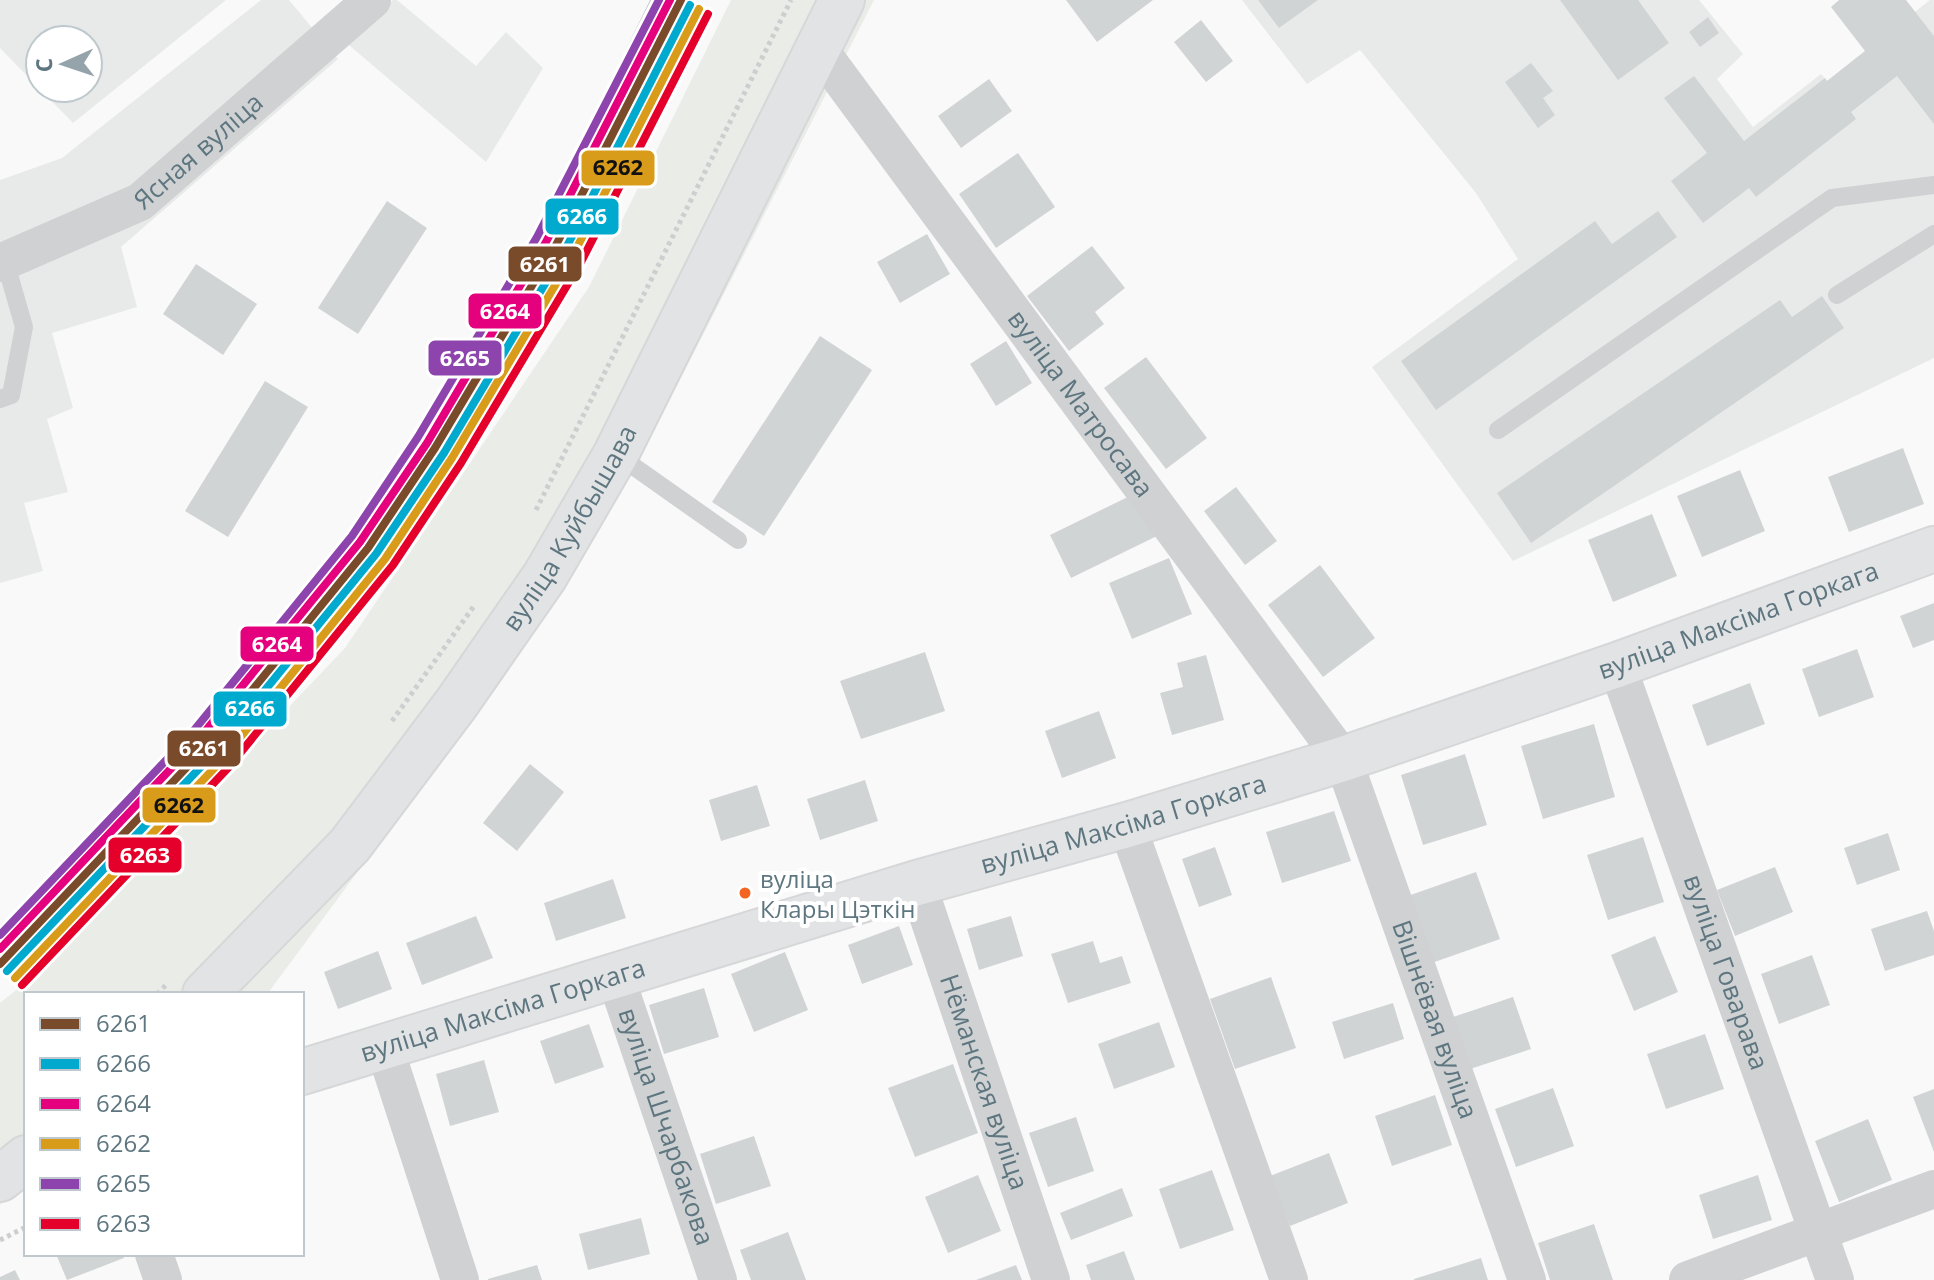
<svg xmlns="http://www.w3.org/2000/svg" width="1934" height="1280" viewBox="0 0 1934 1280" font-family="'Open Sans',sans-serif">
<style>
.built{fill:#e7eae9;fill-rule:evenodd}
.grass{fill:#eaece7}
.building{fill:#d1d4d5}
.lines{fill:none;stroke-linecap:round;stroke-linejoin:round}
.secondary-casing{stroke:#d6d7d8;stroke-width:48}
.path{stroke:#cdcecf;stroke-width:5;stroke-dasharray:4 4;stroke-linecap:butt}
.lane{stroke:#cfd1d2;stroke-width:18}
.street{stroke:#cfd1d2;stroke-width:38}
.secondary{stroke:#e2e3e4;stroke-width:44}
.rail-casing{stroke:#c4c7c8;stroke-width:9}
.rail{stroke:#fff;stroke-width:6;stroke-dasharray:18;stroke-linecap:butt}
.rail-1-casing{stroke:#fff;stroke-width:14}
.rail-2-casing{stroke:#fff;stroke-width:14}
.rail-3-casing{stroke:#fff;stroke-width:14}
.rail-4-casing{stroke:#fff;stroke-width:14}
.rail-5-casing{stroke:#fff;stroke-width:14}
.rail-6-casing{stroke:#fff;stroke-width:14}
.rail-1{stroke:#7a4b2a;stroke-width:8}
.rail-2{stroke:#00a9ce;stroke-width:8}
.rail-3{stroke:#e5007d;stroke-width:8}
.rail-4{stroke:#d89c1a;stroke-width:8}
.rail-5{stroke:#8e44ad;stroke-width:8}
.rail-6{stroke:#e4002b;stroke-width:8}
.bus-dot{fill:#f26522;stroke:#fff;stroke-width:3}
.labels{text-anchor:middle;stroke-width:8;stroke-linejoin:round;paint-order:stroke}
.bus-label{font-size:24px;fill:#5e7680;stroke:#fff;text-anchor:start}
.street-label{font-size:26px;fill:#5e7680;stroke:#fff}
.line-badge{stroke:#fff;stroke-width:3}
.badge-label{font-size:22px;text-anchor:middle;font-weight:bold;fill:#fff}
.pale-badge-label{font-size:22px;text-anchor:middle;font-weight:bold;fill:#111}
</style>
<rect width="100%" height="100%" fill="#f9f9f9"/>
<path class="built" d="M0,0H226L73,123L0,48ZM88,40V88H40V40Z
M261,0H289L338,59L121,247L137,307L52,333L73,408L47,419L68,492L24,503L43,571L0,583V180L62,158Z
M393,0H397L476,66L506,32L543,68L486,162L349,45Z
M1242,0H1699L1743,54L1717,79L1753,127L1821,74L1827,81L1930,0H1934V358L1513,561L1372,367L1518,259L1476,193L1360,50L1307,84Z"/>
<path class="grass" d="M731,0H874L634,470L521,651L268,993L26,994V1186L0,1205V1003L31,978L345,648L589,287Z"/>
<path class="building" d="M1066,0H1153L1097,42Z
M1258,0H1318L1279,28Z
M1560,0H1638L1669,43L1618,80Z
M1839,0H1906L1934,36V124L1897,76L1851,112L1856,119L1756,197L1749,188L1703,223L1671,181L1707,153L1664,98L1694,76L1744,141L1825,78L1827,81L1865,51L1831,7Z
M1708,17L1719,33L1700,47L1689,32Z
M1201,20L1233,61L1206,82L1174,42Z
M1531,63L1553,91L1543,98L1555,115L1538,128L1505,82Z
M989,79L1012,111L961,148L938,116Z
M1018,153L1055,207L996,248L959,194Z
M387,201L427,228L358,334L318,308Z
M1658,211L1677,237L1436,410L1401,361L1595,221L1612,244Z
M927,234L950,274L900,303L877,262Z
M1092,246L1125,288L1095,312L1104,324L1069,351L1027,296Z
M196,264L257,304L223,355L163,314Z
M1822,296L1844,328L1531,543L1497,493L1780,300L1792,317Z
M820,336L872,370L764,536L712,502Z
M1006,341L1032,383L996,406L970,364Z
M1146,357L1207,438L1166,469L1104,388Z
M265,381L308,407L228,537L185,511Z
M1903,448L1924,504L1849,532L1828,477Z
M1740,470L1765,531L1702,557L1677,496Z
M1236,487L1277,541L1245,565L1204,511Z
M1138,492L1159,535L1071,578L1050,535Z
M1652,514L1677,576L1613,602L1588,540Z
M1169,558L1192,614L1132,639L1109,583Z
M1320,565L1375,638L1323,677L1268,605Z
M1934,603V640L1913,648L1900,616Z
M1857,649L1874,697L1819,717L1802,669Z
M925,652L945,711L861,739L840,681Z
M1206,655L1224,720L1172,735L1160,693L1183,687L1177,663Z
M1750,683L1765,724L1707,746L1692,705Z
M1099,711L1116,758L1062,778L1045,731Z
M1594,724L1615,797L1543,819L1521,746Z
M1465,754L1487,825L1423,845L1401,775Z
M530,764L564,792L517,851L483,823Z
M865,780L878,821L820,840L807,799Z
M757,785L770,826L721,841L709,800Z
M1334,811L1351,861L1282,883L1266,832Z
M1888,833L1900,870L1857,885L1844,848Z
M1643,837L1664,902L1608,920L1587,855Z
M1215,847L1232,895L1199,907L1182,859Z
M1775,867L1793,912L1735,936L1717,890Z
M1476,872L1500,939L1426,965L1402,898Z
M613,879L626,918L556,941L544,903Z
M1927,911L1934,931V955L1885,971L1871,929Z
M476,916L493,958L422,985L406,943Z
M1011,916L1023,956L979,970L967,929Z
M899,926L913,965L862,984L848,945Z
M1655,936L1678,992L1634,1011L1611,955Z
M1093,941L1100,963L1122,956L1131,983L1068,1003L1051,954Z
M378,951L392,989L338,1009L324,972Z
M785,952L808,1010L754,1032L731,974Z
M1812,955L1830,1005L1779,1024L1761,974Z
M1271,977L1296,1048L1235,1069L1210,999Z
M704,988L719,1037L664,1054L649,1005Z
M1513,997L1531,1049L1467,1070L1450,1018Z
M1393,1003L1404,1039L1344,1059L1332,1022Z
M1159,1022L1175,1067L1114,1089L1098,1044Z
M589,1024L604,1067L555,1084L540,1041Z
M1705,1034L1724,1089L1666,1109L1647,1054Z
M484,1060L499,1112L450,1126L436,1074Z
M953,1064L978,1133L915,1157L888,1088Z
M1553,1088L1574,1146L1516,1167L1495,1109Z
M1934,1089V1152L1913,1097Z
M1435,1095L1452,1145L1392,1166L1375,1116Z
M1076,1117L1094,1171L1048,1187L1029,1133Z
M1868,1119L1892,1180L1839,1202L1815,1141Z
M754,1136L771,1186L716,1204L700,1154Z
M1329,1153L1348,1203L1290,1226L1270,1176Z
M1212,1170L1234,1230L1180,1249L1159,1189Z
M978,1175L1001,1231L948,1253L925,1197Z
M1758,1175L1772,1220L1713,1239L1699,1195Z
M1122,1188L1133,1216L1071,1240L1060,1213Z
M641,1218L650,1254L588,1270L579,1234Z
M1594,1224L1613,1280H1550L1538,1243Z
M788,1232L806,1280H751L740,1250Z
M1124,1251L1135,1280H1091L1086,1265Z
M56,1254H122L124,1258L67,1280Z
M1481,1258L1488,1280H1414V1279Z
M537,1265L542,1280H488V1279Z
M1016,1265L1022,1280H976Z
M15,1270L20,1280H0V1277Z"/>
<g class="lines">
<defs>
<g id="secondary">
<path id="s6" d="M205,994L350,845L456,704L545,576L616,454L842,0"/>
<path id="s7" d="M302,1072L917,883L1127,825L1343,759L1617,665L1934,549"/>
<path d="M0,1179L26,1158"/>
</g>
</defs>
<use href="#secondary" class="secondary-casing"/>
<path class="path" d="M536,510L791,0
M392,721L474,606
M157,994L168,983
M0,1240L26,1227"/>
<path class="lane" d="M1837,295L1934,234
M0,399L11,395L24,327L5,261
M1498,430L1832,198L1934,185
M616,454L738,540"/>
<g class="street">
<path id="s1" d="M818,48L1343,759L1527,1280"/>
<path id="s2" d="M0,263L140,202L372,0"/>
<path id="s3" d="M1617,665L1835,1280"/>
<path d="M1127,825L1289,1280"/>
<path id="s4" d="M917,883L1051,1280"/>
<path id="s5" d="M615,975L718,1280"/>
<path d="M385,1049L460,1280"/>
<path d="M154,1254L163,1280"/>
<path d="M1688,1280L1934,1189"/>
</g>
<use href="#secondary" class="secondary"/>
<defs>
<path id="rail" d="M0,931L70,866L195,736L327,577L446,392L545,226L655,0"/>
</defs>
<use href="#rail" class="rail-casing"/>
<use href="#rail" class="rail"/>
<defs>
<path id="rail-1" d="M0,964L206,747L368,548L435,448L555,247L681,0"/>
<path id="rail-2" d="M7,971L213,754L376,554L444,453L564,252L690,5"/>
<path id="rail-3" d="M0,949L198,740L360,542L427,443L546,242L670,0"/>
<path id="rail-4" d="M15,978L221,761L385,559L452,458L572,257L699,9"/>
<path id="rail-5" d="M0,935L191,734L352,536L418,437L537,237L659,0"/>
<path id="rail-6" d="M22,985L228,768L393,565L461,463L581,262L708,14"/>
</defs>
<use href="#rail-1" class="rail-1-casing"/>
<use href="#rail-2" class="rail-2-casing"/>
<use href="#rail-3" class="rail-3-casing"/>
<use href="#rail-4" class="rail-4-casing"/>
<use href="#rail-5" class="rail-5-casing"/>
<use href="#rail-6" class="rail-6-casing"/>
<use href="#rail-1" class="rail-1"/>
<use href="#rail-2" class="rail-2"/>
<use href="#rail-3" class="rail-3"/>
<use href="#rail-4" class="rail-4"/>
<use href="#rail-5" class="rail-5"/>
<use href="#rail-6" class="rail-6"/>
</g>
<circle class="bus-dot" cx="745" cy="893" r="7"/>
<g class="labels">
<g class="bus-label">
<text x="760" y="888">вуліца<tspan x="760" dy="30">Клары Цэткін</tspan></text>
</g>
<g class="street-label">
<text dy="9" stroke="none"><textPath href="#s2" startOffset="230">Ясная вуліца</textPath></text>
<text dy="9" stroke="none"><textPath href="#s1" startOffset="442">вуліца Матросава</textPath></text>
<text dy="9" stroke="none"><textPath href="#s6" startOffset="594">вуліца Куйбышава</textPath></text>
<text dy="9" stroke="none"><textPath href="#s7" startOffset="1506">вуліца Максіма Горкага</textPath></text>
<text dy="9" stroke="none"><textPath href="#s7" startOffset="858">вуліца Максіма Горкага</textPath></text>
<text dy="9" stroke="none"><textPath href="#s3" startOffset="326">вуліца Говарава</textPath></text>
<text dy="9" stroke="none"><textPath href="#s7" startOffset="210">вуліца Максіма Горкага</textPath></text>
<text dy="9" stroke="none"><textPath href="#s1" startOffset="1160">Вішнёвая вуліца</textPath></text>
<text dy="9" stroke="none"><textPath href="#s4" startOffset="210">Нёманская вуліца</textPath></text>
<text dy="9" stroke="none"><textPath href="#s5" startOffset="160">вуліца Шчарбакова</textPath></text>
</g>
</g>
<g class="line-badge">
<rect x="580" y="149" width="76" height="38" rx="8" fill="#d89c1a"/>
<rect x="544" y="197" width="76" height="39" rx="8" fill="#00a9ce"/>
<rect x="507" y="245" width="76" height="38" rx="8" fill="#7a4b2a"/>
<rect x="467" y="292" width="76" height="38" rx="8" fill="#e5007d"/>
<rect x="427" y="339" width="76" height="38" rx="8" fill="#8e44ad"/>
<rect x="239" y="625" width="76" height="38" rx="8" fill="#e5007d"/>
<rect x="212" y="690" width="76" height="38" rx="8" fill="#00a9ce"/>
<rect x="166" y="729" width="76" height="39" rx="8" fill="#7a4b2a"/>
<rect x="141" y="786" width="76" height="38" rx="8" fill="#d89c1a"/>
<rect x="107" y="836" width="76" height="38" rx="8" fill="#e4002b"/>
</g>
<g class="badge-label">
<text x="582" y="224">6266</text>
<text x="545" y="272">6261</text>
<text x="505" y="319">6264</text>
<text x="465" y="366">6265</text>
<text x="277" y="652">6264</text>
<text x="250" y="716">6266</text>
<text x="204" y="756">6261</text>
<text x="145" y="863">6263</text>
</g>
<g class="pale-badge-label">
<text x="618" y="175">6262</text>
<text x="179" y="813">6262</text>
</g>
<rect x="24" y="992" width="280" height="264" fill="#ffffff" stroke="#bfc8cc" stroke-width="2"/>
<rect x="40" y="1018" width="40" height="12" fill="#7a4b2a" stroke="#bfc8cc" stroke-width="2"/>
<text x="96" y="1032" font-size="24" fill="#5e7680">6261</text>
<rect x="40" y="1058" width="40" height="12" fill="#00a9ce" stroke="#bfc8cc" stroke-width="2"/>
<text x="96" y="1072" font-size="24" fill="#5e7680">6266</text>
<rect x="40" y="1098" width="40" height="12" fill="#e5007d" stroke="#bfc8cc" stroke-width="2"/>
<text x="96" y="1112" font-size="24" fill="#5e7680">6264</text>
<rect x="40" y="1138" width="40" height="12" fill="#d89c1a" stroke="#bfc8cc" stroke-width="2"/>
<text x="96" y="1152" font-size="24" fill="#5e7680">6262</text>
<rect x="40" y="1178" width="40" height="12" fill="#8e44ad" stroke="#bfc8cc" stroke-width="2"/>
<text x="96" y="1192" font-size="24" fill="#5e7680">6265</text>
<rect x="40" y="1218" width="40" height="12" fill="#e4002b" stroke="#bfc8cc" stroke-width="2"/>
<text x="96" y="1232" font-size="24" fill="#5e7680">6263</text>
<g transform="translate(64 64) rotate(267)"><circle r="38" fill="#ffffff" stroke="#bfc8cc" stroke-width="2"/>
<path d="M0-6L14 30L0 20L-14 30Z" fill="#94a4aa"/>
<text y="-12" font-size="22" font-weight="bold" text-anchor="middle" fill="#5e7680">С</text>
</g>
</svg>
